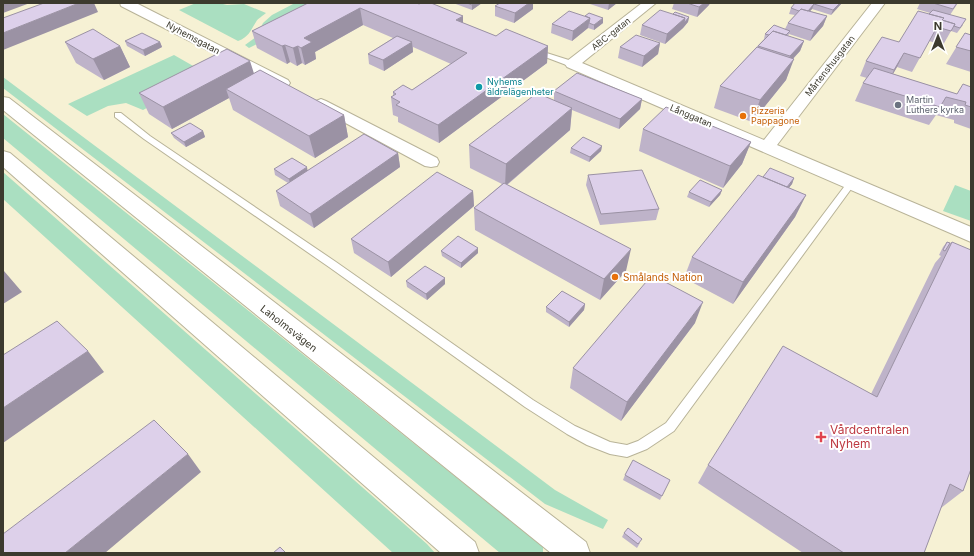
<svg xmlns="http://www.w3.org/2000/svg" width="974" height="556" viewBox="0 0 974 556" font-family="Inter,sans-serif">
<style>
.green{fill:#aadfc1}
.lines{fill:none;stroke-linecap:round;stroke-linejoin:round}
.service-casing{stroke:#b8b398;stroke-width:2}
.minor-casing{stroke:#b8b398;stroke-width:2}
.trunk-casing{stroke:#b8b398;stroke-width:2}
.service{fill:#fff;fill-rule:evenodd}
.minor{fill:#fff;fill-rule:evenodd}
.trunk{fill:#fff;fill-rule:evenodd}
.wall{fill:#beb3c9}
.shaded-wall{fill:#9b92a4}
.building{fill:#ddd0ea;stroke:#9b92a4}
.culture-dot{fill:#0f9aa8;stroke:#fff;stroke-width:1.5}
.worship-dot{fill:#6b7280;stroke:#fff;stroke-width:1.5}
.food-dot{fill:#e8710a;stroke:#fff;stroke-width:1.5}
.health-dot{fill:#e0444e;stroke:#fff;stroke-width:1.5}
.labels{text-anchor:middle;stroke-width:4;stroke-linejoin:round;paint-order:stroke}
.far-street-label{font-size:9px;fill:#3c3a2e;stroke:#fff}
.far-culture-label{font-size:9px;fill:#0d838f;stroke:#fff;text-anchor:start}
.far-worship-label{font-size:9px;fill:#5b616d;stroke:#fff;text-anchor:start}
.far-food-label{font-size:9px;fill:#c56008;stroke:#fff;text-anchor:start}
.food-label{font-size:10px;fill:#c56008;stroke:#fff;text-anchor:start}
.street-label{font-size:10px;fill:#3c3a2e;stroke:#fff}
.near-health-label{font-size:12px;fill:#be3a42;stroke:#fff;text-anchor:start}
</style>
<rect width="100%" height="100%" fill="#f6f1d4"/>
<path class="green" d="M196,3H219L227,5L244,4L266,13C263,16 258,18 256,22C250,31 249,37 238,41L179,10Z
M295,3H339L249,48L245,45L256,37L263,23L272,15Z
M174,55L209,75L143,110L126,103L108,106L87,116L68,104Z
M3,77L555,490L608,520L603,529L545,504L3,88Z
M3,114L543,547V553H500L3,138Z
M3,172L427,544L435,553H393L3,199Z
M955,185L971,191V221L943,211Z"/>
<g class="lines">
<defs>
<path id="service" d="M534,49L575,62L576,64L572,66H569L532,52V50Z
M115,113H121L150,136L336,262L533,400L575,426L610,442L627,445L638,441L666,423L847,183L850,182L854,185L674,431L647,449L627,457L610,454L587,445L567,434L525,407L329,267L144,139L115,117Z"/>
<path id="minor" d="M120,3H136L288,80L290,83L288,86L283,87L278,86L121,6Z
M642,3H656L582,63L764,140L872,3H885L777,145L971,227V242L567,67L565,64L567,61Z
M321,99L326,101L437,158L439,162L437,166L431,167L425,166L316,107L313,104L316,101Z"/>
<path id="trunk" d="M3,97L9,98L586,542L590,553H551L3,110Z
M3,151L10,153L475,542L479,553H441L3,167Z"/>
</defs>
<use href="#service" class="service-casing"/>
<use href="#minor" class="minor-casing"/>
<use href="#trunk" class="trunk-casing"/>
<use href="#service" class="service"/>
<use href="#minor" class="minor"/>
<use href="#trunk" class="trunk"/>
</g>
<path class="wall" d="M308,3H417L463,23L496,36L548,46L547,63L439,143L398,122V117L393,115L391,97L393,96V92L412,90L451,64L413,47V52L384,71L369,64L368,54L393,38L363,25L315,52L316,59L305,65L302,63L297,66L290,62L287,64L257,48L252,31Z
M453,3H482L472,10Z
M587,3H617L608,10Z
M674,3H710L709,5L697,17L672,9Z
M811,3H842L831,15L812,9L810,11L827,16L823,26L810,41L789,34L788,36L804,41L800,51L793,59L786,80L752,122L714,108L720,86L764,39L765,34L785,29L788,23L795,15L789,14L791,8Z
M920,3H958L950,15L963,25L957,33L951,31L943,45L929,41L912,72L897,67L893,74L957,94L971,87V129L954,123V120L936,115L929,125L855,101L863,83L867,78L860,76L866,61L899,42L930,13L917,9Z
M495,6L533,9L514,23L495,16Z
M673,14L689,17L688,22L683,28L665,44L640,35L642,25Z
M603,23L594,30L588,28L572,41L551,33L552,24Z
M965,33L971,35V72L946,64Z
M125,41L160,42L162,47L145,56L127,46Z
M65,42L120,46L130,67L104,80L76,63Z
M660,43L658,54L642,67L618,58L620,47Z
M254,73L344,115L348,137L315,158L233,110L229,98L172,129L149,114L139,93Z
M554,91L642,99L640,109L619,129L572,110L570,130L507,185L626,271L600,300L475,230L474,208L502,184L470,168L469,145L554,100Z
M643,129L751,142L742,164L723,188L639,151Z
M203,131L205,137L186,147L174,138L171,133Z
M602,146L601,151L589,162L570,153L571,148Z
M398,153L400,167L314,228L280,206L276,191L288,183L275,175L274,169L308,170Z
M588,175L659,209L656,220L600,225L586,185Z
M763,177L794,178L792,184L789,188L806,195L795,217L733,304L684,278L692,257Z
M722,190L720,195L709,207L687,197L689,192Z
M473,191L474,206L391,277L354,253L351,239Z
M947,242L950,243L952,242L963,491L941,508L924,553H803L698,483L708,465L871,394L935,263L941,256L939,255L943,247Z
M441,251L478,253L461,268L442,256Z
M445,278V284L427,300L407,287L406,281Z
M585,304L584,310L569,327L546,312V307Z
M695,323L621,421L570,388L573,368Z
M625,475L670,480L660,500L623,480Z
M624,533L640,543L637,548L622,537Z"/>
<path class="shaded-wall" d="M3,3H30L3,13Z
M79,3H94L98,12L3,50V33Z
M474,3H482L472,10V5Z
M529,3H533V9L514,23L515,13Z
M609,3H617L608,10Z
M704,3H710L709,5L697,17L699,7Z
M840,3H842L831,15L833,10Z
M814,4L812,9L804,18L806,13Z
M360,8L363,25L315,52L316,59L305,65L301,48L304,38Z
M463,16V33L456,20Z
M827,16L823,26L810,41L814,31Z
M689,17L688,22L683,28L665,44L667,34L685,18Z
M590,18L588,28L572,41L573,31Z
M603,18V23L594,30V25Z
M804,41L800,51L786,66L790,56Z
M160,42L162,47L145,56L143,50Z
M412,42L413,52L384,71L383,60Z
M660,43L658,54L642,67L644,56Z
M285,45L290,62L287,64L282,46Z
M120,46L130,67L104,80L93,59Z
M298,46L302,63L297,66L293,48Z
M548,46L547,63L439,143L438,125Z
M904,53L897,67L887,84L894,70Z
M794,59L786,80L752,122L760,100Z
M250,61L257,83L226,89L229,98L172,129L163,107Z
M642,99L640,109L619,129L620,119Z
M572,108L570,130L505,186L506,164Z
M344,115L348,137L315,158L309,136Z
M203,131L205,137L186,147L184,142Z
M751,142L742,164L723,188L730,166Z
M602,146L601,151L589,162L590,157Z
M398,153L400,167L314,228L310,214Z
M307,167L308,173L290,184L289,179Z
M794,178L792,184L782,196L785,191Z
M722,190L720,195L709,207L711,202Z
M473,191L474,206L391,277L388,262Z
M806,195L795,217L733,304L743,282Z
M478,248V253L461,268V263Z
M631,249L626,271L600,300L604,279Z
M3,271H4L22,292L3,304Z
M445,278V284L427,300L426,294Z
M703,302L695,323L621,421L627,402Z
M585,304L584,310L569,327V322Z
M88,351L104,372L3,443V408Z
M188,454L201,472L105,553H65Z"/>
<path class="building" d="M44,3H79L3,33V18Z
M308,3H417L419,4L421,3H431L463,16L456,20L496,36L506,29L548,46L438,125L396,105L400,102L391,97L396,94L393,92L403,85L412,90L467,53L360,8L304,38L312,42L301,48L298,46L293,48L285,45L282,46L252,31Z
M467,3H474L472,5Z
M500,3H529L515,13L495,6Z
M687,3H704L699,7Z
M795,3H840L833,10L814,4L808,11L801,9L799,11L791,8Z
M933,3H957L953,9Z
M801,9L827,16L814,31L788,23Z
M660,10L685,18L667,34L642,25Z
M933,10L966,19L960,28L954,26L955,24L942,20L944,18L929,14Z
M569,11L590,18L573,31L552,24Z
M918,11L944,18L942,20L955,24L951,31L937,27L920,58L904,53L894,70L866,61L882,37L899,42Z
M675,12L689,17L684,23L685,18L673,14Z
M589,13L603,18L594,25L589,23L590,18L585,16Z
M774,25L790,31L786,35L773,31L769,35L765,34Z
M93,29L120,46L93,59L65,42Z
M773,31L804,41L790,56L758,46Z
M142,33L160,42L143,50L125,41Z
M965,33L971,35V51L956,47Z
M636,35L660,43L644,56L620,47Z
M397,36L412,42L383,60L368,54Z
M757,47L794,59L760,100L720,86Z
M227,49L250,61L163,107L139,93Z
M874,68L957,94L963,84L971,87V107L965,105L966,102L946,97L940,107L863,83Z
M260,70L344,115L309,136L226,89Z
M577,73L642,99L620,119L554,91Z
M537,93L572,108L506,164L469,145Z
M666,107L751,142L730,166L643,129Z
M190,123L203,131L184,142L171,133Z
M364,134L398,153L310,214L276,191Z
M583,137L602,146L590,157L571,148Z
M292,158L307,167L289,179L274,169Z
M770,168L794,178L787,187L763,177Z
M642,170L659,209L601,214L588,175Z
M437,172L473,191L388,262L351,239Z
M758,175L806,195L743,282L692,257Z
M700,180L722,190L711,202L689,192Z
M504,183L631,249L604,279L474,208Z
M458,236L478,248L461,263L441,251Z
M947,242L950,243L945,251L943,250Z
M952,242L971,250V469L963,491L950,484L924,553H844L708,465L783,346L877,397Z
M425,266L445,278L426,294L406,281Z
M652,275L703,302L627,402L573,368Z
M562,291L585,304L569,322L546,307Z
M57,321L88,351L3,408V355Z
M154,420L188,454L65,553H3V534Z
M633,460L670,480L662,496L625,475Z
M628,528L642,539L638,544L624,533Z
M280,547L286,553H273Z"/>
<circle class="culture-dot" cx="479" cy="87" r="4"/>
<circle class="worship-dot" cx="898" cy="105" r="4"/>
<g class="food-dot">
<circle cx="743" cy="116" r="4"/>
<circle cx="615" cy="277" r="4"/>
</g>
<path class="health-dot" d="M819 431h4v4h4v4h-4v4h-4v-4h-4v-4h4z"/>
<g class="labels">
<g class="far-street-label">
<text transform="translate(611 34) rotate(-38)" y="3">ABC-gatan</text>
<text transform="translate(193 38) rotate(28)" y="3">Nyhemsgatan</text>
<text transform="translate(830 66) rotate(-52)" y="3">Mårtenshusgatan</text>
<text transform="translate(691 116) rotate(23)" y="3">Långgatan</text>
</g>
<g class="far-culture-label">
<text x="487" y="85">Nyhems<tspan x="487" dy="10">äldrelägenheter</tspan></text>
</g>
<g class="far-worship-label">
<text x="906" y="103">Martin<tspan x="906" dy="10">Luthers kyrka</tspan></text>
</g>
<g class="far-food-label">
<text x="751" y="114">Pizzeria<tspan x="751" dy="10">Pappagone</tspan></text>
</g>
<g class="food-label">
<text x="623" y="281">Smålands Nation</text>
</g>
<g class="street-label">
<text transform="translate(289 328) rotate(38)" y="4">Laholmsvägen</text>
</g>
<g class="near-health-label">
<text x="830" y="434">Vårdcentralen<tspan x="830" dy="14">Nyhem</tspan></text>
</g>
</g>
<rect width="974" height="556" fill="none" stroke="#3c3a2e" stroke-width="8"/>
<g transform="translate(938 36)" stroke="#ffffff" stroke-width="3" paint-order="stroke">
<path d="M0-3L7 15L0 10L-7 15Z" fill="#3c3a2e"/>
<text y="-6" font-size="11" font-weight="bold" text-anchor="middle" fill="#3c3a2e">N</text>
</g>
</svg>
